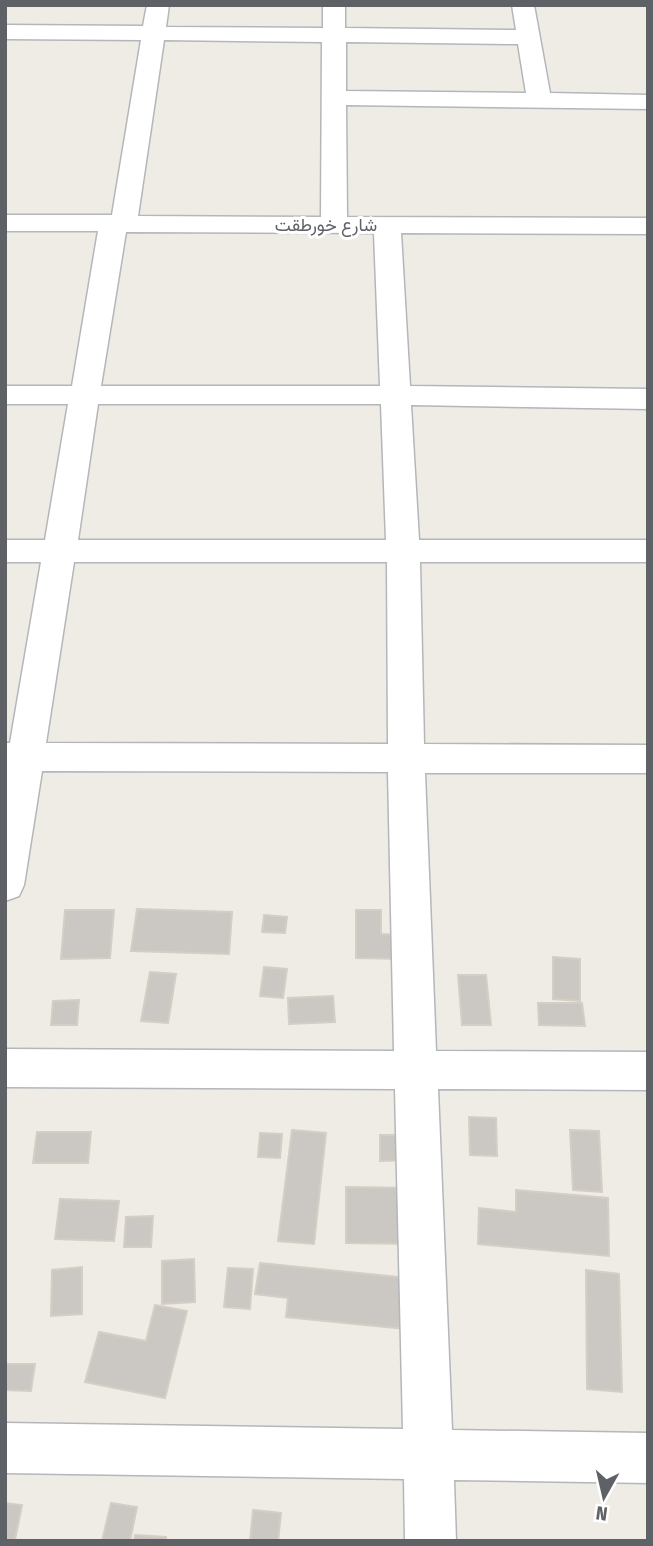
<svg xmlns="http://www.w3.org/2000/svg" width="653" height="1546" viewBox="0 0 653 1546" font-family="'Fira Sans Condensed',Vazirmatn,sans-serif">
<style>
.building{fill:#cbc7c3;stroke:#d4cec4;stroke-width:2}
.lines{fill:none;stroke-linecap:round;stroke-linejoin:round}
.minor-casing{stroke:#b3b7ba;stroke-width:3}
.minor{fill:#fff;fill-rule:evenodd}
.labels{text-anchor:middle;stroke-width:6;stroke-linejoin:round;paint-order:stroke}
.far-street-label{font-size:18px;fill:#5e6266;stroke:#fff}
</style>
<rect width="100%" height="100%" fill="#efece6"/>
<path class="building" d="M137,909L232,912L229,954L131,951Z
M65,910H114L110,958L61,959Z
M356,910H381V934L404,935V959L356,958Z
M264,915L287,917L285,933L262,932Z
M553,957L580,959V1001L553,999Z
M264,967L287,969L283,998L260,996Z
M150,972L176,974L168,1023L141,1021Z
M458,975H486L491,1025H462Z
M333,996L335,1022L289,1024L288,998Z
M79,1000L77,1025H51L53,1001Z
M538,1003H582L585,1026L539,1025Z
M469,1117L496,1118L497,1156L470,1155Z
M292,1130L326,1133L314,1244L278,1241Z
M570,1130L599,1131L602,1192L573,1190Z
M37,1132H91L88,1163H33Z
M260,1133L282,1134L280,1158L258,1157Z
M380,1135H409L410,1160L380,1161Z
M346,1187L413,1188L415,1244L346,1243Z
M516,1190L608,1198L609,1256L478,1244L479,1208L516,1212Z
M60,1199L119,1201L114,1241L55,1239Z
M153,1216L151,1247H124L126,1217Z
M194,1259L195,1302L162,1304V1261Z
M260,1263L418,1279L415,1330L286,1317L288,1298L255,1294Z
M82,1267V1314L51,1316L52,1270Z
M228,1268L253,1269L250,1309L224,1307Z
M586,1270L619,1274L622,1392L587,1389Z
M155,1305L187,1311L165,1398L85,1382L99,1332L146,1341Z
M5,1364H35L31,1391L5,1390Z
M5,1503L22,1505L15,1540L5,1539Z
M111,1503L137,1507L130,1541H102Z
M253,1510L281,1513L278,1541H250Z
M135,1535L166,1537V1541H134Z"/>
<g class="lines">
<defs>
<path id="minor" d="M147,5H169L166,27L323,28V5H345V28L516,30L512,5H534L550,93L648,95V109L346,105L347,217L648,218V234L401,233L410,386L648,389V409L411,405L419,540H648V562H420L424,744L648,745V773H425L436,1051L648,1052V1090L438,1089L452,1430L648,1433V1483L454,1480L456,1541H405L404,1479L5,1473V1423L403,1429L395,1089L5,1087V1049L394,1051L388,772L42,771L24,885L19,896L5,901V743H10L41,562H5V540H45L68,404H5V386H72L98,231H5V215H112L141,40L5,39V25L143,26ZM164,40L322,42L321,217L138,216ZM346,42L518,44L526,93L346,91ZM126,232L374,233L380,386H101ZM98,404H381L386,540H78ZM74,562H387L388,744L46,743Z"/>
</defs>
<use href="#minor" class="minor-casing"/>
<use href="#minor" class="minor"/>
</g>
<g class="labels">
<g class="far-street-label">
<text x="326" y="231">شارع خورطقت</text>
</g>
</g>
<rect width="653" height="1546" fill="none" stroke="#5e6266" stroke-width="14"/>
<g transform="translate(604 1497) rotate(188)" stroke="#ffffff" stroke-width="5" paint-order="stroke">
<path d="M0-5L12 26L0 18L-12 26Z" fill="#5e6266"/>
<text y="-10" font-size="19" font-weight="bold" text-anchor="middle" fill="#5e6266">N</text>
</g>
</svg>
